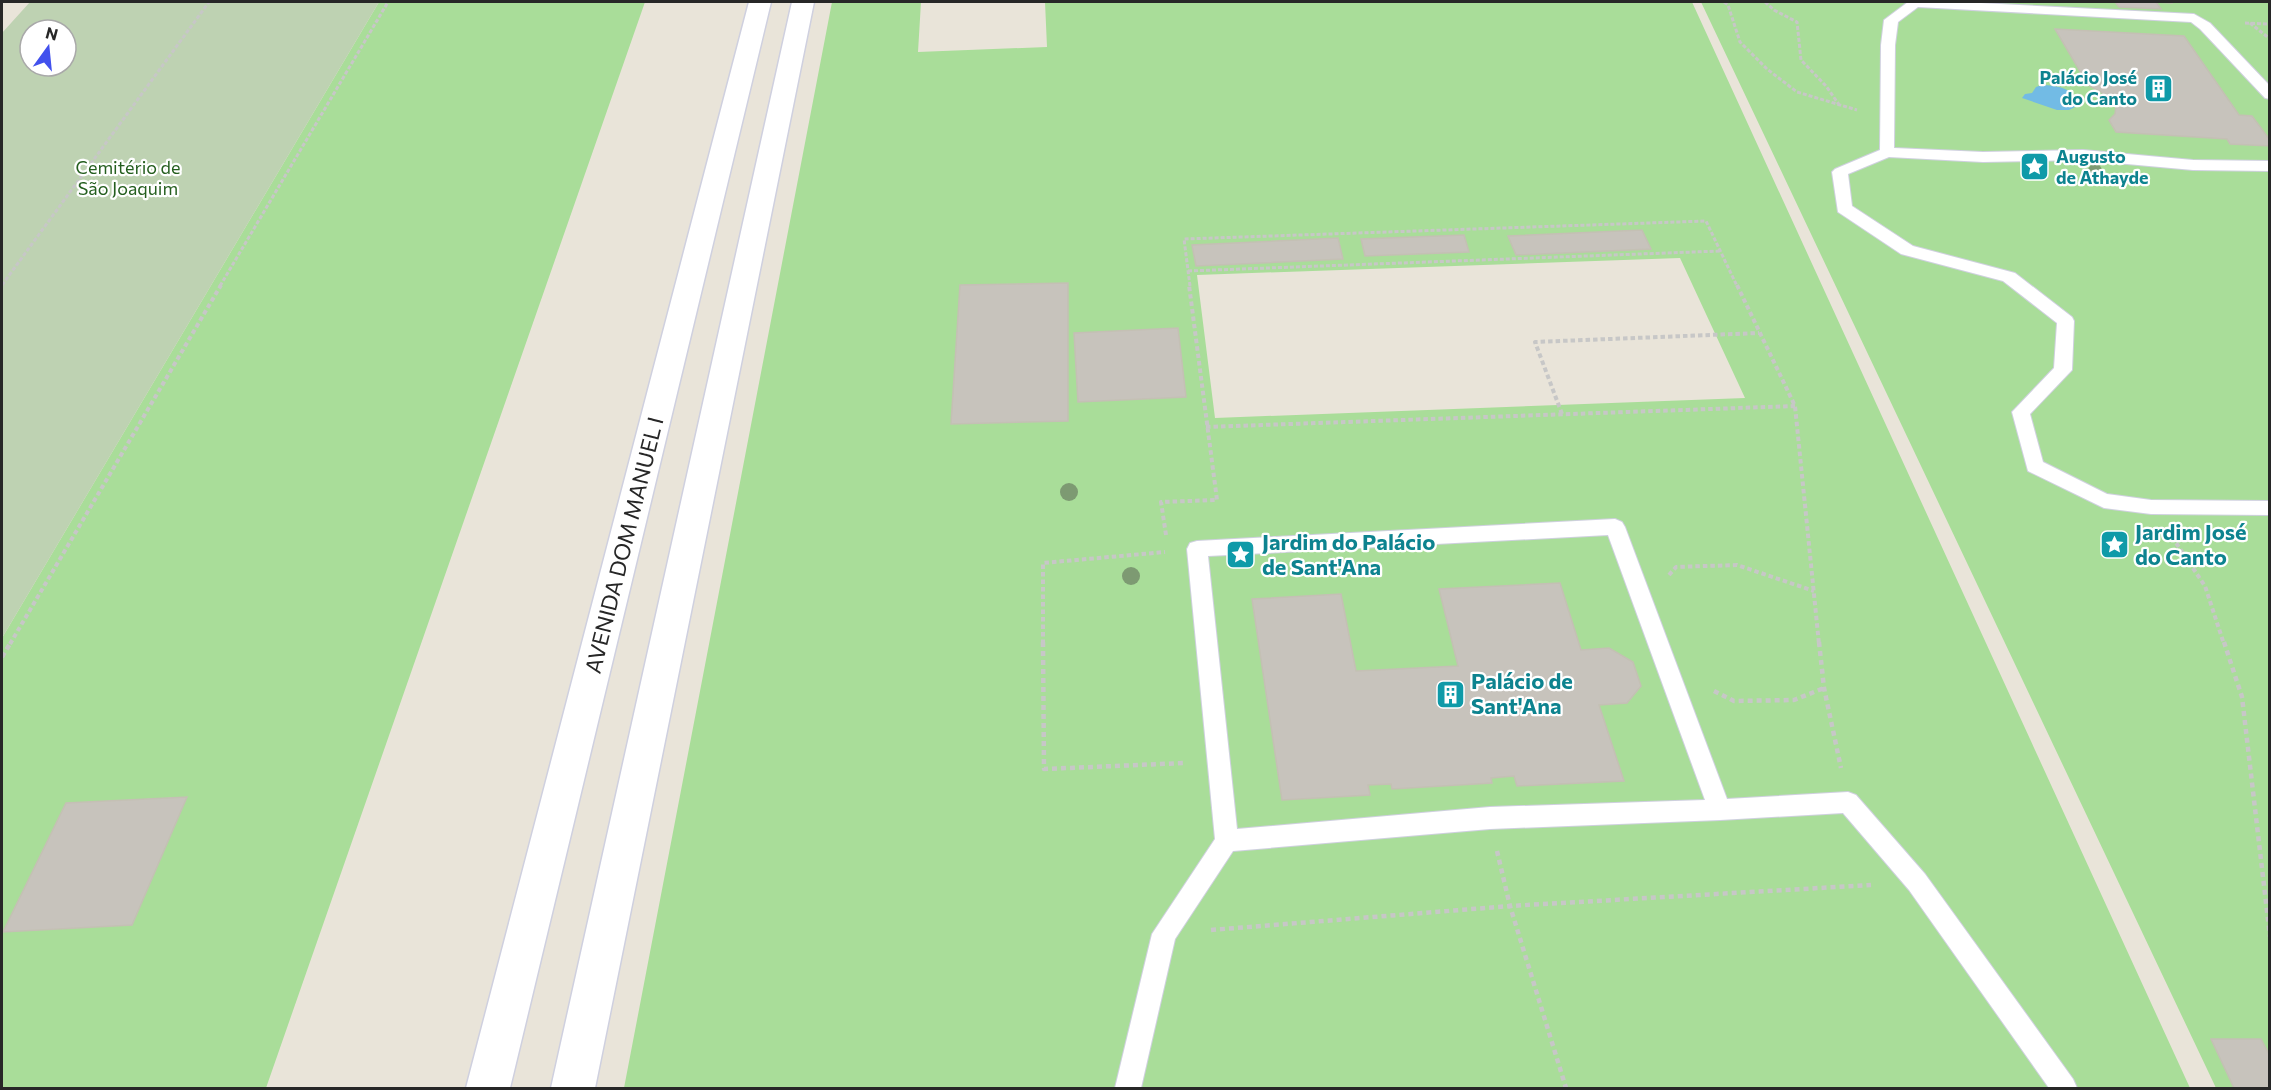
<svg xmlns="http://www.w3.org/2000/svg" width="2271" height="1090" viewBox="0 0 2271 1090" font-family="Commissioner,sans-serif">
<style>
.green{fill:#a9dd99;fill-rule:evenodd}
.cemetery{fill:#bed2b2;fill-rule:evenodd}
.water{fill:#72bbe5}
.building{fill:#c7c3bc;stroke:#c4c0b4;stroke-width:1.5}
.lines{fill:none;stroke-linecap:round;stroke-linejoin:round}
.service-casing{stroke:#cfd0df;stroke-width:2}
.secondary-casing{stroke:#cfd0df;stroke-width:3}
.path-far2{stroke:#c7c7c7;stroke-width:3;stroke-dasharray:4 2;stroke-linecap:butt}
.path-far1{stroke:#c7c7c7;stroke-width:4;stroke-dasharray:4.5 3;stroke-linecap:butt}
.path{stroke:#c7c7c7;stroke-width:4.5;stroke-dasharray:5 4;stroke-linecap:butt}
.service{fill:#fff;fill-rule:evenodd}
.secondary{fill:#fff;fill-rule:evenodd}
.tree{fill:#7d9a72}
.labels{text-anchor:middle;stroke-width:4.5;stroke-linejoin:round;paint-order:stroke}
.far-culture-label{font-size:18px;font-weight:bold;fill:#0d838f;stroke:#fff;text-anchor:end}
.far-park-label{font-size:18px;fill:#245e1e;stroke:#fff}
.culture-label{font-size:22px;font-weight:bold;fill:#0d838f;stroke:#fff;text-anchor:start}
.street-label{font-size:22px;fill:#272727;stroke:#fff}
</style>
<rect width="100%" height="100%" fill="#e9e4d9"/>
<path class="green" d="M379,2H645L266,1088H2V638ZM186,797L3,932L66,803Z
M832,2H921L918,52L1047,47L1045,2H1692L2190,1088H624ZM1680,258L1745,398L1215,418L1197,275Z
M1701,2H2269V1088H2216Z"/>
<path class="cemetery" d="M30,2H379L2,638V33ZM30,30H66V66H30Z"/>
<path class="water" d="M2042,85C2056,85 2077,89 2079,105L2069,110H2057L2022,98L2025,94L2032,93L2036,87Z"/>
<path class="building" d="M2115,2H2172V3L2156,2L2161,9L2119,7Z
M2055,29L2184,36L2239,115L2252,116L2270,140V146L2230,144L2227,139L2116,132L2109,120L2115,114L2116,106L2101,92L2088,85Z
M1642,230L1651,249L1516,255L1508,236Z
M1464,235L1469,252L1365,256L1361,239Z
M1338,238L1343,259L1196,266L1192,245Z
M1068,283V421L951,424L960,285Z
M1178,328L1186,397L1078,402L1074,333Z
M1560,583L1581,650L1609,648L1633,662L1641,686L1627,703L1599,705L1624,781L1517,786L1514,776L1491,778L1492,783L1392,789L1391,784L1368,785L1370,795L1282,800L1252,599L1341,594L1356,671L1458,666L1439,589Z
M187,797L132,925L3,932L66,803Z
M2211,1039H2261L2270,1056V1088H2234Z"/>
<g class="lines">
<defs>
<path id="service" d="M1908,2H1961L2194,14L2210,23L2270,86V99L2265,98L2200,29L2191,22L1918,7L1898,22L1895,45L1894,148L1983,152L2083,150L2193,160L2270,161V171L2193,170L2083,160L1983,162L1889,157L1848,174L1852,206L1913,246L2015,273L2072,317L2074,321L2072,370L2030,414L2043,462L2107,494L2151,500L2270,501V515L2151,514L2104,508L2028,471L2012,412L2054,368L2057,323L2003,281L1901,254L1838,212L1832,172L1835,169L1880,150L1881,45L1884,20Z
M1615,519L1622,522L1625,527L1727,799L1848,792L1856,795L1925,874L2073,1079L2077,1088H2049L1909,890L1843,813L1720,820L1490,829L1233,851L1175,939L1141,1088H1115L1152,934L1215,839L1187,549L1190,543L1197,541ZM1608,535L1705,800L1490,807L1237,829L1208,556Z"/>
<path id="secondary" d="M749,2H771L510,1088H466Z
M792,2H814L595,1088H551Z"/>
</defs>
<use href="#service" class="service-casing"/>
<use href="#secondary" class="secondary-casing"/>
<path class="path-far2" d="M1724,2L1728,5L1740,42L1767,69L1797,92L1857,110
M1765,2L1774,10L1797,22L1801,60L1826,86L1840,106
M2245,23L2270,24
M2250,23L2270,39
M1188,271L1720,251
M2,285L209,2
M220,286L388,2
M1190,286L1184,239L1706,221L1737,286"/>
<path class="path-far1" d="M1737,285L1795,406L1819,644
M1562,414L1535,342L1759,333
M1206,427L1795,406
M1166,535L1161,502L1217,500L1189,285
M2172,537L2205,586L2224,644
M1669,575L1676,567L1737,565L1814,591
M10,644L221,285
M1043,644V563L1165,552"/>
<path class="path" d="M1043,642L1044,769L1185,763
M1819,642L1824,688L1841,768
M2224,642L2242,697L2270,937
M2,657L11,642
M1714,691L1734,701L1794,700L1824,688
M1497,851L1510,906L1566,1088
M1211,930L1510,906L1871,885"/>
<use href="#service" class="service"/>
<use href="#secondary" class="secondary"/>
</g>
<g class="tree">
<circle cx="2095" cy="171" r="7"/>
<circle cx="1069" cy="492" r="9"/>
<circle cx="1131" cy="576" r="9"/>
</g>
<defs>
<symbol id="building-square" viewBox="-11 -11 22 22"><rect x="-9" y="-9" width="18" height="18" rx="4" fill="#0f9aa8" stroke="#fff"/><path d="M-4-6H4V6H1V3H-1V6H-4ZM-2.5-4.3h1.7v1.8h-1.7ZM.8-4.3h1.7v1.8H.8ZM-2.5-1h1.7V.8h-1.7ZM.8-1h1.7V.8H.8Z" fill="#fff"/></symbol>
<symbol id="sight-square" viewBox="-11 -11 22 22"><rect x="-9" y="-9" width="18" height="18" rx="4" fill="#0f9aa8" stroke="#fff"/><path d="M0-6L1.8-2.2L6-1.7L2.9 1.2L3.7 5.4L0 3.3L-3.7 5.4L-2.9 1.2L-6-1.7L-1.8-2.2Z" fill="#fff"/></symbol>
</defs>
<g fill-rule="evenodd">
<use href="#building-square" x="2142" y="72" width="33" height="33"/>
<use href="#sight-square" x="2018" y="150" width="33" height="33"/>
<use href="#sight-square" x="2098" y="528" width="33" height="33"/>
<use href="#sight-square" x="1224" y="538" width="33" height="33"/>
<use href="#building-square" x="1434" y="678" width="33" height="33"/>
</g>
<g class="labels">
<g class="far-culture-label">
<text x="2137" y="84">Palácio José<tspan x="2137" dy="21">do Canto</tspan></text>
<text x="2056" y="163" text-anchor="start">Augusto<tspan x="2056" dy="21">de Athayde</tspan></text>
</g>
<g class="far-park-label">
<text x="128" y="174">Cemitério de<tspan x="128" dy="21">São Joaquim</tspan></text>
</g>
<g class="culture-label">
<text x="2135" y="540">Jardim José<tspan x="2135" dy="25">do Canto</tspan></text>
<text x="1262" y="550">Jardim do Palácio<tspan x="1262" dy="25">de Sant'Ana</tspan></text>
<text x="1471" y="689">Palácio de<tspan x="1471" dy="25">Sant'Ana</tspan></text>
</g>
<g class="street-label">
<text transform="translate(624 545) rotate(-76)" y="8">AVENIDA DOM MANUEL I</text>
</g>
</g>
<rect width="2271" height="1090" fill="none" stroke="#272727" stroke-width="6"/>
<g transform="translate(48 48) rotate(15)"><circle r="28" fill="#ffffff" stroke="#a9a9a9" stroke-width="1.5"/>
<path d="M0-4.5L10 22L0 15L-10 22Z" fill="#4251ed"/>
<text y="-9" font-size="16" font-weight="bold" text-anchor="middle" fill="#272727">N</text>
</g>
</svg>
